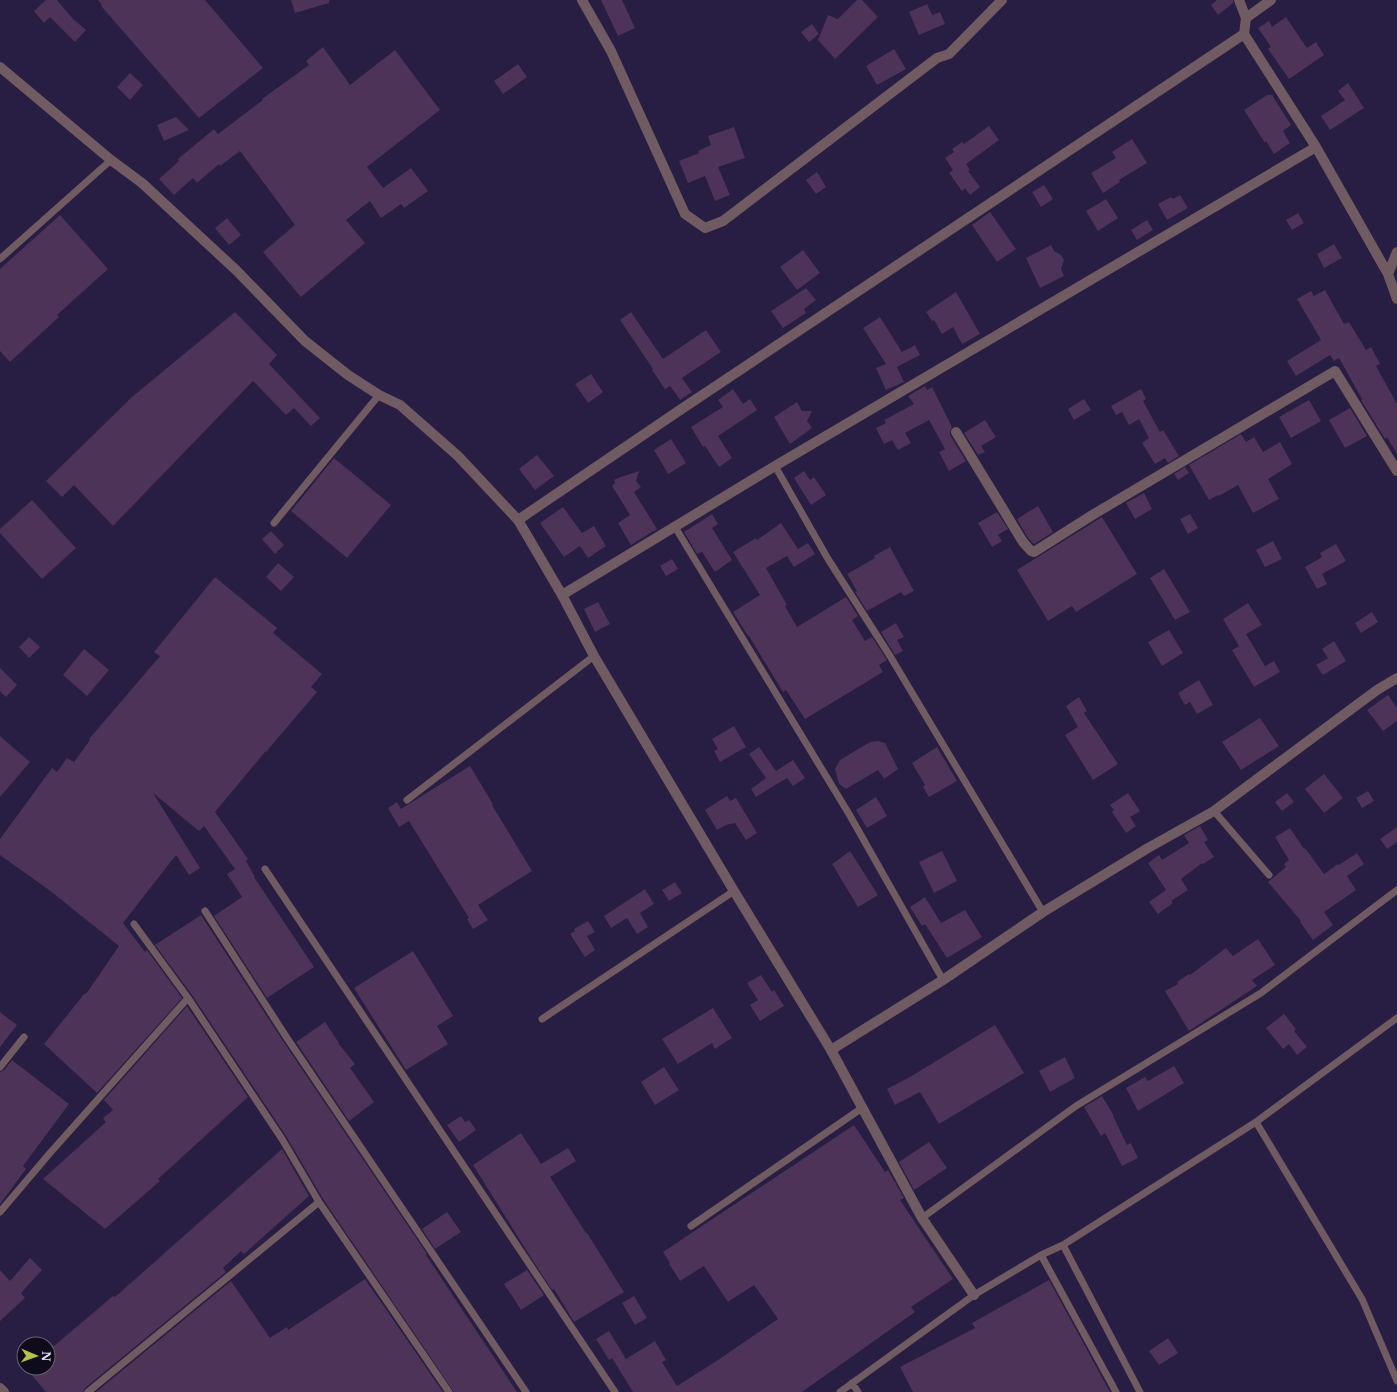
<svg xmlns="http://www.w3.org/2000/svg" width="1397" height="1392" viewBox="0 0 1397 1392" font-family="'Libre Baskerville',serif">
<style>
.building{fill:#4c3357}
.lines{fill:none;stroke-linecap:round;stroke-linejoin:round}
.service{stroke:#715b63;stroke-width:7}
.minor{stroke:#715b63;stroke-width:10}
.tertiary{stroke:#715b63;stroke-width:10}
</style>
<rect width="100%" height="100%" fill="#281d42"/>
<path class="building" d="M46,0H57L73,19L86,30L75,42L50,17L44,23L34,11Z
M98,0H205L263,68L199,118L101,6L102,5Z
M291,0H329V3L295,13Z
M601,0H622L635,28L618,36Z
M857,0H862L878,17L835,59L818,40L828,15L838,19Z
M1217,0H1233V3L1218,15L1211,5Z
M927,4L932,15L940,12L945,24L919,35L909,12Z
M1286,17L1307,48L1316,42L1324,55L1289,79L1268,49L1271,47L1258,28L1269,21L1272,27Z
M812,24L819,34L809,42L801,32Z
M323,47L350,85L395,50L440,110L367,167L383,188L411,168L428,191L404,208L401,204L381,218L370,201L346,220L365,243L301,297L263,252L295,225L240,151L220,166L219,164L197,183L193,178L174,195L159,179L179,161L178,159L214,129L218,134L263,100L262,99L309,65L306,61Z
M894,49L906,69L877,85L866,66Z
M518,64L527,77L503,94L494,81Z
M130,73L143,85L130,100L117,87Z
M1348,83L1364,108L1330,130L1321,116L1345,100L1338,91Z
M1267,95H1272L1291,125L1283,131L1290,143L1274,154L1266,141L1265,143L1244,110Z
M176,117L189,130L164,141L157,125Z
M989,126L999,140L966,164L970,170L968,171L980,187L970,195L965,188L962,191L949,173L953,170L945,158L954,152L952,149L962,142L964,144Z
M734,127L745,158L718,167L730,195L715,201L705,176L688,183L679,161L699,153L698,151L711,145L708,136Z
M1132,139L1147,163L1119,180L1120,182L1103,193L1091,173L1116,158L1112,152Z
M817,172L826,187L816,194L806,180Z
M1044,185L1053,199L1041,207L1032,192Z
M1180,195L1188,208L1167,220L1158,204L1171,197L1173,199Z
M1106,199L1118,218L1098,231L1086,211Z
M990,212L1016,249L997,262L972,225Z
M1298,213L1304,223L1292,230L1286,220Z
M60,215L108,269L57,315L59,317L10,362L0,351V269Z
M227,218L241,235L229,245L215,228Z
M1147,220L1153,230L1137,240L1131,230Z
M1334,244L1342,258L1324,268L1317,254Z
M1051,245L1054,251L1061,255L1064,260L1061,269L1064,276L1040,288L1026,258Z
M803,250L820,273L797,290L780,267Z
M806,288L816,300L804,309L806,313L783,328L771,311Z
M1325,290L1344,324L1349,322L1366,350L1371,347L1380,364L1376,366L1397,404V454L1387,437L1385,439L1361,400L1362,399L1339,358L1334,361L1330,355L1296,376L1287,361L1321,340L1297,299L1311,291L1314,296Z
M956,292L980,334L962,344L953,327L942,334L934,320L932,321L926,312Z
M235,312L277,355L269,364L320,418L311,426L294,408L286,415L253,381L113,526L74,485L62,497L46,481L132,397Z
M631,312L663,359L706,330L721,352L682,378L692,392L680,400L670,386L665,389L652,370L653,369L620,320Z
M880,317L902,352L915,345L920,355L897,367L904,382L886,390L876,368L886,364L863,328Z
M591,374L603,392L588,403L575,384Z
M925,386L927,390L932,387L952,427L950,432V435L966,461L949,471L939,452L945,449L929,420L905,433L911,443L898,450L892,440L884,444L876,428L886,423L884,420L914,404L908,396Z
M733,389L743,404L750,399L757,410L718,436L732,458L719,467L705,446L703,447L691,427L723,407L718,400Z
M1141,389L1146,399L1143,401L1160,432L1163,430L1179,456L1168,463L1165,458L1155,464L1142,443L1149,438L1139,419L1129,425L1122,412L1116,415L1111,406Z
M1084,399L1091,410L1074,420L1068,409Z
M1309,400L1321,421L1291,438L1279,417Z
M797,402L802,411H812L807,421L812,428L790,444L774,417Z
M1350,408L1367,436L1345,448L1329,420Z
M985,420L996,437L981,446L985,452L978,455L964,433Z
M1241,434L1246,442L1254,437L1263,452L1280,442L1292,464L1268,479L1279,499L1253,513L1238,485L1219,496L1218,495L1209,500L1189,465Z
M671,439L686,463L668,474L654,450Z
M537,455L554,476L535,490L519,469Z
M334,458L391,505L347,558L291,511Z
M1185,467L1189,473L1178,480L1174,474Z
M639,471L636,481L641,487L634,492L657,529L631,545L618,523L630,515L612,486L615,483L614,480L618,478Z
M804,471L810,480L814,477L826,495L811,505L794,478Z
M1144,493L1152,509L1135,519L1126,503Z
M32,500L76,548L42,579L0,533V529Z
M1038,506L1053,532L1034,544L1028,538L1017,519Z
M563,507L582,533L594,526L606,546L588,558L580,546L564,557L540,523Z
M997,512L1008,529L998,535L1002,541L992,547L978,523Z
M712,514L718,524L712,528L732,560L715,572L702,552L697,554L684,532Z
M1190,514L1198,528L1188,534L1180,519Z
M1102,517L1137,574L1076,612L1072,606L1048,621L1017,570Z
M781,523L798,549L808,543L815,554L794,567L787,556L766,568L787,605L785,606L797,627L846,597L858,616L852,620L865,641L872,637L887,660L879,665L883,672L805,719L786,690L783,692L749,636H748L733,612L760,595L733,552L756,538L757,540Z
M271,531L284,545L275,554L262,539Z
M1273,541L1282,559L1265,567L1256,550Z
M1336,544L1346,561L1322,574L1327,584L1317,589L1305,567L1322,557L1320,553Z
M890,547L914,591L904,596L901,592L867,611L855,592L857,591L847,574L875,558L874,556Z
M672,559L678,569L666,576L660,566Z
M278,563L294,577L281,591L266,577Z
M1164,569L1190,612L1175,620L1150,578Z
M215,577L277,628L273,633L322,674L311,687L317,692L266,752H265L215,812L248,859L246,861L255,877H254L314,967L267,998L214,916L242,897L227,874L235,869L204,826L199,831L153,793L200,868L189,875L176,855L123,923L145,952L147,950L182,998L97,1093L44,1044L85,993L86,994L119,946L49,890L0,855V839L52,768L57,772L67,758L74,762L90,740L89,739L160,656L154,652Z
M598,602L610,624L595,632L584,609Z
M1248,603L1262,625L1246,634L1265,666L1274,661L1280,672L1254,687L1232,650L1239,646L1223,619Z
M1372,612L1378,622L1361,633L1355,623Z
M896,623L904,637L897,640L903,651L895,655L881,632Z
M1169,630L1183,653L1162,666L1148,642Z
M29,637L40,647L29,658L19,647Z
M1334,641L1346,661L1323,675L1316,665L1328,658L1322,649Z
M84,649L109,670L87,696L63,675Z
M0,668L17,685L6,697L0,691Z
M1199,680L1213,705L1197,714L1190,702L1185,705L1178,693Z
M1388,695L1397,708V721L1383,731L1367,710Z
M1079,697L1087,711L1084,713L1118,764L1093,780L1065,735L1078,727L1066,706Z
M1260,718L1279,746L1241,770L1222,742Z
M734,726L746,747L720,762L714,751L718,749L712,739Z
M0,736L30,762L0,797Z
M878,741L885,743L898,769L884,779L878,770L846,789L839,784L835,769L840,760L870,742Z
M759,747L776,771L793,760L805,778L793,786L787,778L756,797L751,789L766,778L749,754Z
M937,747L957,781L929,797L923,787L925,785L912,763Z
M470,766L493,804L492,805L532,871L478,905L488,920L473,929L467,919L469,918L409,821L399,827L388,808L397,802L401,809Z
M1324,774L1343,798L1324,813L1305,789Z
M1368,791L1374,801L1362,808L1356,798Z
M1128,793L1140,811L1130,817L1136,826L1126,833L1112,812L1114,810L1110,805Z
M1287,793L1294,802L1282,811L1275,802Z
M727,796L730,801L736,798L757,833L746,840L735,823L726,825L717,830L705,810Z
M876,797L887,816L867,828L856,810Z
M1200,826L1208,840L1204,842L1214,857L1203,864L1202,863L1181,879L1188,890L1171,901L1173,903L1158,914L1149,902L1166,890L1148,863L1159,855L1162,860L1189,843L1184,835Z
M1397,827V842L1387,849L1380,839Z
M1290,828L1304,849L1305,848L1324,874L1338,864L1339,865L1357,853L1364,864L1347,876L1356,890L1324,912L1333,925L1313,940L1300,922L1301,921L1268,882L1286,867L1284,864L1289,860L1275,837Z
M850,851L878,895L858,907L832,864Z
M942,851L957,881L934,893L919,862Z
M675,882L682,893L669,901L662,890Z
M645,889L654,904L640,913L648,927L637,934L627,918L611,928L604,916Z
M925,897L941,923L965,910L982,937L947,958L925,924L922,926L910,907Z
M201,915L283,1041L427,1254L426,1255L517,1392H454L323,1199L286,1136L192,995L155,945Z
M588,921L595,932L587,936L595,950L585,957L570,934L575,931L574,929Z
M1258,939L1275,965L1252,980L1257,986L1189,1031L1165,991L1178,984L1177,982L1189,974L1190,975L1226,948L1233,956Z
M413,951L453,1016L437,1026L448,1044L406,1070L354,988Z
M761,975L772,992L774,990L784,1006L760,1021L750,1005L758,1000L747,983Z
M187,1006L248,1097L158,1179L160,1181L105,1229L43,1179L106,1122L103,1118L113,1110L104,1100Z
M713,1008L732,1038L715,1049L712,1043L678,1064L662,1039Z
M0,1012L17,1025L0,1047Z
M1284,1014L1296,1029L1294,1031L1307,1047L1297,1055L1289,1044L1283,1049L1266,1028Z
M325,1022L339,1043H338L355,1064L350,1068L374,1102L349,1121L296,1042Z
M995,1025L1024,1073L939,1124L920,1092L895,1105L887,1089L910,1077Z
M1065,1057L1075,1078L1050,1092L1039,1071Z
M12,1060L69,1104L23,1166L26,1169L0,1204V1072L4,1070Z
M1174,1066L1184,1083L1138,1111L1126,1088L1145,1077L1148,1081Z
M664,1067L679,1090L655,1105L641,1082Z
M1102,1096L1114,1116H1113L1127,1145L1131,1143L1138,1158L1122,1166L1105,1133L1101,1136L1084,1107Z
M461,1116L465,1122L469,1120L476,1130L459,1142L447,1125Z
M854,1125L885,1172L888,1170L904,1198L900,1200L953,1279L911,1307L915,1312L802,1392H633L612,1358L609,1360L596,1339L609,1331L626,1359L655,1341L666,1360L662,1362L677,1386L718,1360L778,1319L754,1285L728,1302L704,1266L680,1281L669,1264L670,1263L663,1252Z
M521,1133L541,1164L568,1148L576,1161L550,1177L586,1233H587L624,1292L574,1322L554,1289L552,1290L535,1264L473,1165Z
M929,1142L947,1168L914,1190L899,1162Z
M282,1149L309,1196L244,1254L241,1251L223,1268L226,1272L85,1388L83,1392H46L26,1368H48V1351L113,1296L115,1297Z
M447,1212L461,1232L435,1249L422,1229Z
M30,1258L42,1270L21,1293L25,1298L0,1321V1270L10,1281Z
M527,1270L544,1295L521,1310L504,1284Z
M365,1279L443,1392H96L231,1281L270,1338L287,1327L288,1330Z
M1049,1280L1110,1392H913L900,1367L975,1328L972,1323Z
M634,1296L647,1318L635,1325L622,1303Z
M1168,1338L1178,1353L1159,1365L1149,1351Z"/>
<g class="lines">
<path class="service" d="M0,259L111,160
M775,466L828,559L890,656L1043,912
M274,523L379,395
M675,527L849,814L943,980
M407,800L594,656
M1214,811L1269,875
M265,869L615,1392
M205,911L287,1038L526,1392
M134,924L188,998L282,1139L319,1202L449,1392
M542,1019L734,891
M0,1067L24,1037
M1256,1122L1362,1299L1397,1381
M0,1212L50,1153L188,998
M922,1218L1076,1106L1261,993L1397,890
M691,1226L862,1108
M1063,1245L1140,1392
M1041,1255L1116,1392
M852,1383L858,1392
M88,1392L319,1202
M840,1392L974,1295L1041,1255L1063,1245L1256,1122L1397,1018"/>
<path class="minor" d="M582,0L611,51L685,214L705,228L723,221L937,58L949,54L1002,0
M1239,0L1246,18L1244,34L1316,147L1388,274L1397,299
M1246,18L1271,0
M1388,274L1397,252
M956,432L1023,542L1031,551L1034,552L1094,514L1335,371L1397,471
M518,520L677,412L1244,34
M562,595L775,466L1316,147
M831,1050L943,980L1043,912L1148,848L1214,811L1377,690L1397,678"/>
<path class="tertiary" d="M0,67L111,160L142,183L236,270L305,341L348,375L379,395L400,405L458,456L518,520L562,595L594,656L734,891L831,1050L922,1218L974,1295
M0,1388L4,1392"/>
</g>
<g transform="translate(36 1356) rotate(92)"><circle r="19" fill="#0f0b1b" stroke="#676376"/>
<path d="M0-3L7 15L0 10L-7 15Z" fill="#b5c249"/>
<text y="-6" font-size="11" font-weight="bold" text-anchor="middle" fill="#ebe6ff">N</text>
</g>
</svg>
